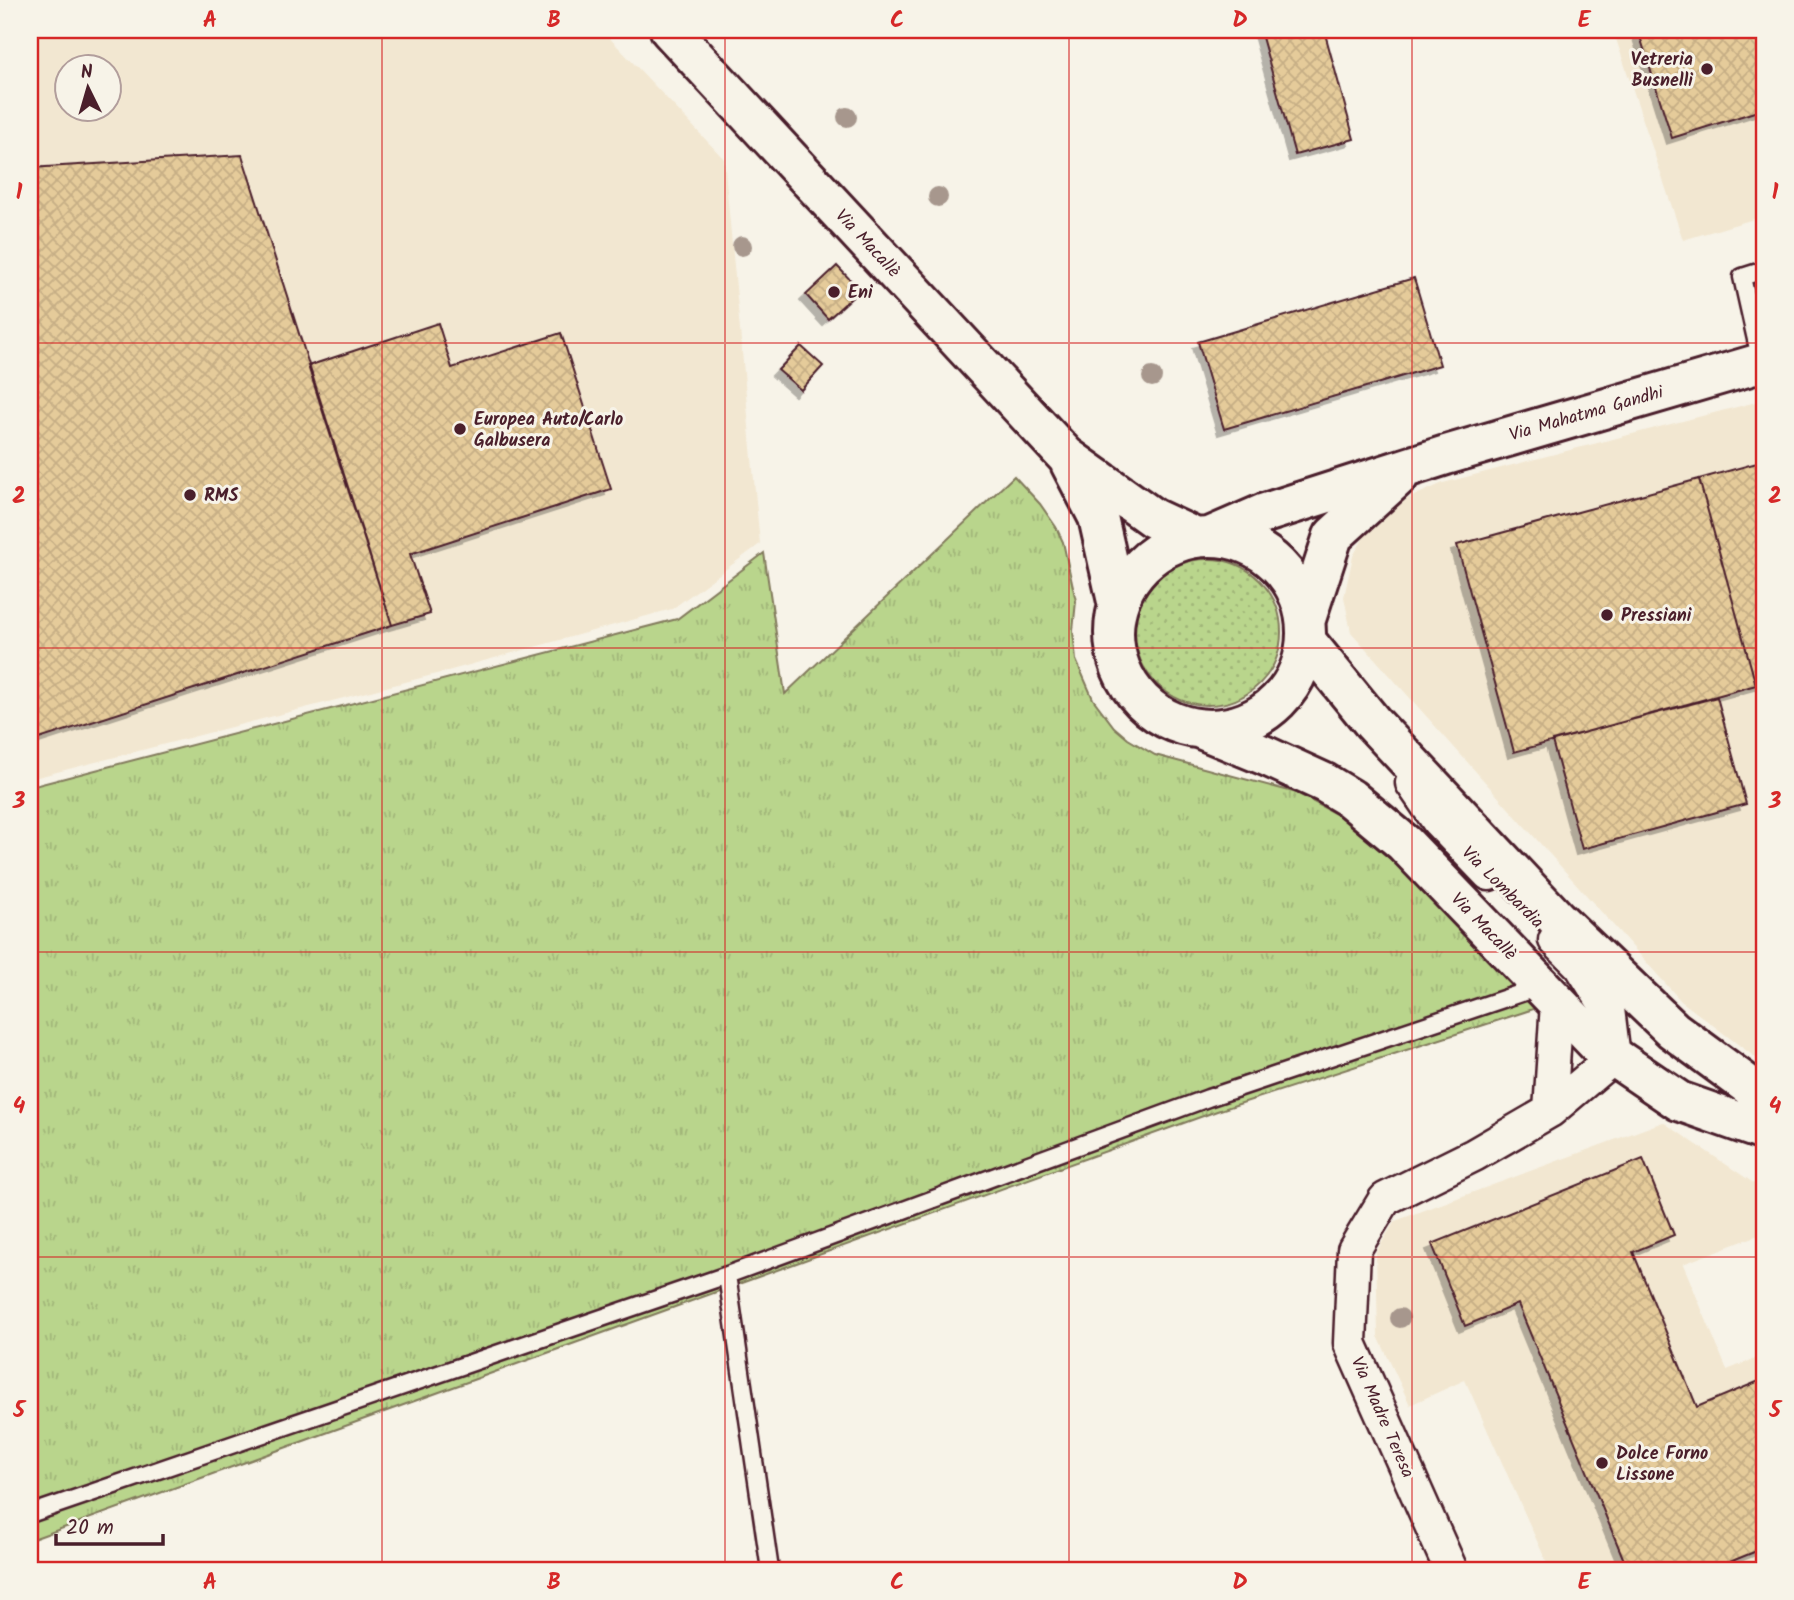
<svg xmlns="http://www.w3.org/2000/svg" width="1794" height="1600" viewBox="0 0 1794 1600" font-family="Kalam,sans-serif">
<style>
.built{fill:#f2e7d1;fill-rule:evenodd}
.grass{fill:url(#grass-dots);stroke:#827a5c;stroke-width:2}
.park{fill:url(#park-tufts);stroke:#827a5c;stroke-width:2}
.building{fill:url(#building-cross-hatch);stroke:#4a1f2b;stroke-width:2;filter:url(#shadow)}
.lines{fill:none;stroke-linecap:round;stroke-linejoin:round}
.lane-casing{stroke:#4a1f2b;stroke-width:21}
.street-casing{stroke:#4a1f2b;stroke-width:37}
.secondary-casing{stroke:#4a1f2b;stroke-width:44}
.lane{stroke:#f7f3e8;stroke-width:16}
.street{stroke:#f7f3e8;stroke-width:32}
.secondary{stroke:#f7f3e8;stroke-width:38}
.tree{fill:#a7978d}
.grid{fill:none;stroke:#d62828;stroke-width:2;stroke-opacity:0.55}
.poi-dot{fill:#4a1f2b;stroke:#f7f3e8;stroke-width:2.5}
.labels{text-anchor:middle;stroke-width:6;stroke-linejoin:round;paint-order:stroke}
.poi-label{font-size:18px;font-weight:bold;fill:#4a1f2b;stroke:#f7f3e8;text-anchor:start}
.street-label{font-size:18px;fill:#4a1f2b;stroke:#f7f3e8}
.neatline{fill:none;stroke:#d62828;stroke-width:2.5}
.grid-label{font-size:23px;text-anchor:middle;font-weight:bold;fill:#d62828}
</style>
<defs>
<pattern id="grass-dots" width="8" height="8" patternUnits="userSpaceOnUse" patternTransform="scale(1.75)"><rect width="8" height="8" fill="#b9d58c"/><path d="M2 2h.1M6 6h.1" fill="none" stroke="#a1b679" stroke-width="1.8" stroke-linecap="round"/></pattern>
<pattern id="park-tufts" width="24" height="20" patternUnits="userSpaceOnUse" patternTransform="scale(1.75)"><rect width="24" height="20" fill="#b9d58c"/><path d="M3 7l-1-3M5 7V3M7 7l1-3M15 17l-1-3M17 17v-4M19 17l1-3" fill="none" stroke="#a1b679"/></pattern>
<pattern id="building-cross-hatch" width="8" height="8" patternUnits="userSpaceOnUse" patternTransform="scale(1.75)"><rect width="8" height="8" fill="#e5cb9a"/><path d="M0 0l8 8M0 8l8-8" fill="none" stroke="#c6ae85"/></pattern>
<filter id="shadow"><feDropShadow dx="-6" dy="6" stdDeviation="0" flood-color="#0004"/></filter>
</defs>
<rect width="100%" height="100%" fill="#f7f3e8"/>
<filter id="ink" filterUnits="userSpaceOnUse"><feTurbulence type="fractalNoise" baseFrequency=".0143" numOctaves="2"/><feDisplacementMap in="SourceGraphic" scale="14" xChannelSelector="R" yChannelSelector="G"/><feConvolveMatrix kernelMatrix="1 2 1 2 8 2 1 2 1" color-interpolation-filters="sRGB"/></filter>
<g filter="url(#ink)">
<path class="built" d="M30,30H602L724,159L760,544L672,609L444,672L30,779ZM66,66H108V108H66Z
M1613,30H1764V216L1683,240Z
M1764,400V1064L1681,1001L1351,632L1344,597L1353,556L1371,525L1387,508L1443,483Z
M1663,1122L1764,1190V1233L1683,1264L1727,1370L1764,1355V1570H1550L1465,1380L1410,1405L1378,1336L1376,1252L1395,1221Z"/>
<path class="grass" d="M1135 632a73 73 0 1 1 146 0a73 73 0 1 1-146 0Z"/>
<path class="park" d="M1014,476L1040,504L1056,527L1063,542L1076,601L1073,631L1076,660L1093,699L1114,727L1128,739L1155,755L1297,793L1349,821L1549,1004L1217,1111L30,1540V787L677,619L764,553L785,694Z"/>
<path class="building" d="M1260,30H1324L1354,139L1295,155Z
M1638,30H1764V109L1672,138Z
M242,155L392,625L30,742V168Z
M837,266L860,290L828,319L806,295Z
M1414,278L1440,365L1224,429L1198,342Z
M438,323L452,368L561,333L611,489L410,554L430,614L392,625L308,366Z
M801,346L823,366L801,390L778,370Z
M1764,461V683L1756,685L1699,479Z
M1699,479L1756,685L1514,752L1457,545Z
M1717,697L1746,804L1582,849L1552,741Z
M1643,1159L1674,1235L1633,1252L1697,1407L1764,1379V1548L1710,1570H1628L1518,1304L1465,1326L1432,1244Z"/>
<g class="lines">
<defs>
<path id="lane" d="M1761,362L1742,277L1764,270
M727,1275L770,1570
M30,1514L727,1275L1208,1098L1539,987"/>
<path id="street" d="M1412,783L1438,821L1489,874
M1550,1111L1557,1003
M1451,1570L1350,1343L1354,1250L1385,1199L1474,1155L1550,1111L1614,1057L1608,1009L1581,966L1555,940"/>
<path id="secondary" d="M670,30L1066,456L1153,518L1196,538
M1070,463L1098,517L1118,606
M1212,536L1265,513L1446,455L1764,362
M1114 633a96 96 0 1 1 192 0a96 96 0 1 1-192 0Z
M1306,619L1333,536L1399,476
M1307,642L1373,723L1557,919L1673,1030L1764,1097
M1198,728L1266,756L1325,783L1350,798L1404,843L1601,1048L1679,1101L1764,1131"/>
</defs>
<use href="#lane" class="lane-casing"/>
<use href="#street" class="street-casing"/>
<use href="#secondary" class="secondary-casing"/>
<use href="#lane" class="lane"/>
<use href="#street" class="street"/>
<use href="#secondary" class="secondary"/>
</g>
<g class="tree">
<circle cx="847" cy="117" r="10"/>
<circle cx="938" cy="197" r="10"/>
<circle cx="742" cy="246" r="10"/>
<circle cx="1152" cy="377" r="10"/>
<circle cx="1400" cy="1318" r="10"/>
</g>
</g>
<path class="grid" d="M382,30V1570M725,30V1570M1069,30V1570M1412,30V1570M30,343H1764M30,648H1764M30,952H1764M30,1257H1764"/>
<g class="poi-dot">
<circle cx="1707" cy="69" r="7"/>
<circle cx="834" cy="292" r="7"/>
<circle cx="460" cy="429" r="7"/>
<circle cx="190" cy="495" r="7"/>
<circle cx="1607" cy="615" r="7"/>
<circle cx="1602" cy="1463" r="7"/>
</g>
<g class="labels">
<g class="poi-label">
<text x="1693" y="65" text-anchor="end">Vetreria<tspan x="1693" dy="21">Busnelli</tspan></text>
<text x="848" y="298">Eni</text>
<text x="474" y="425">Europea Auto/Carlo<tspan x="474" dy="21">Galbusera</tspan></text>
<text x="204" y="501">RMS</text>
<text x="1621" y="621">Pressiani</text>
<text x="1616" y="1459">Dolce Forno<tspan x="1616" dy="21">Lissone</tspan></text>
</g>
<g class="street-label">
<text transform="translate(868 243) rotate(47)" y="6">Via Macallè</text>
<text transform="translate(1586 413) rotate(-16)" y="6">Via Mahatma Gandhi</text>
<text transform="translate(1503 887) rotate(45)" y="6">Via Lombardia</text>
<text transform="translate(1484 926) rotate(46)" y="6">Via Macallè</text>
<text transform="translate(1383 1417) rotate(66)" y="6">Via Madre Teresa</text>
</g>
</g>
<rect width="1794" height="1600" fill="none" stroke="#f7f3e8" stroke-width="77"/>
<g transform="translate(88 88) rotate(355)"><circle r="33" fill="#f7f3e8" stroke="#b29e9c" stroke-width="2"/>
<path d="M0-5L12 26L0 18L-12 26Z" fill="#4a1f2b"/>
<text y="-10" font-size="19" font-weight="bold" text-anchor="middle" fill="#4a1f2b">N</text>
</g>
<path d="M56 1534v10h107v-10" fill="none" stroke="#4a1f2b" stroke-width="3.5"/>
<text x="66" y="1534" font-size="21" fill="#4a1f2b" stroke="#f7f3e8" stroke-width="5" paint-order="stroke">20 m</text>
<rect x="38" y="38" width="1718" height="1524" class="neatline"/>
<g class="grid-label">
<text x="210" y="27">A</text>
<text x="554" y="27">B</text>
<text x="897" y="27">C</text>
<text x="1240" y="27">D</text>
<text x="1584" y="27">E</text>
<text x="19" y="199">1</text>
<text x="1775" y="199">1</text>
<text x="19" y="503">2</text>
<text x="1775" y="503">2</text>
<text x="19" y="808">3</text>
<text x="1775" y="808">3</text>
<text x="19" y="1113">4</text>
<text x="1775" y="1113">4</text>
<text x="19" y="1417">5</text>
<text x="1775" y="1417">5</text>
<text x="210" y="1589">A</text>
<text x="554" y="1589">B</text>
<text x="897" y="1589">C</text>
<text x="1240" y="1589">D</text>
<text x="1584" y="1589">E</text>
</g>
</svg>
